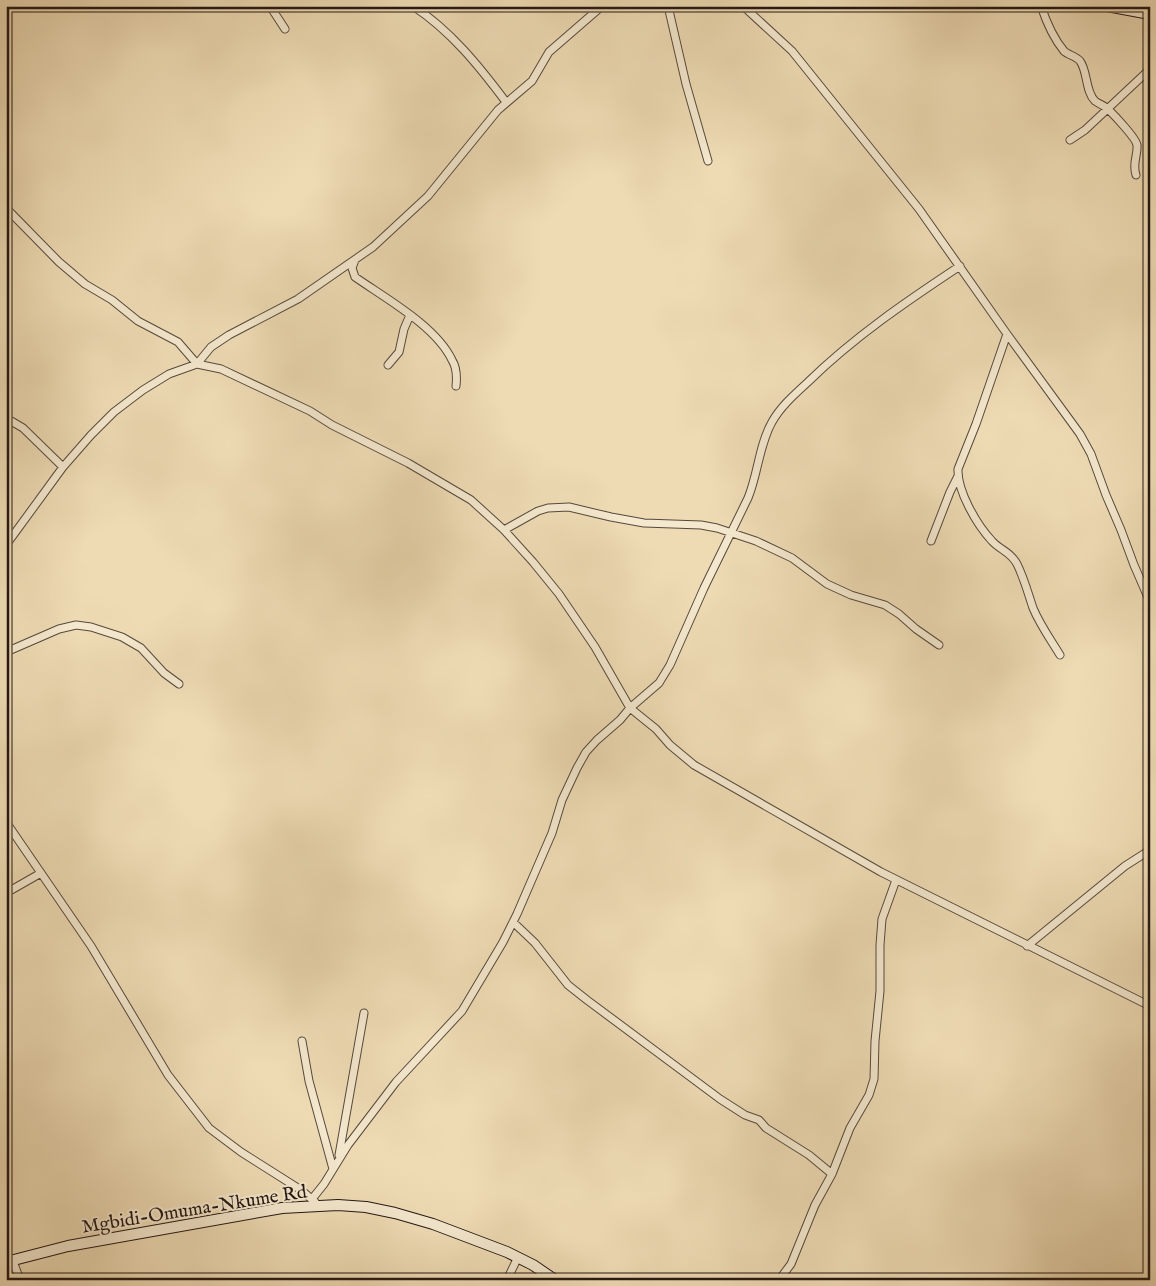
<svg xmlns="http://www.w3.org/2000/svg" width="1156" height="1286" viewBox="0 0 1156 1286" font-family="'IM FELL English',serif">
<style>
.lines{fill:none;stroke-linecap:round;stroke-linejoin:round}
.street-casing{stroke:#56493c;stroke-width:9}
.secondary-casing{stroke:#241814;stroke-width:12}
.street{stroke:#f4e8ce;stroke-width:7}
.secondary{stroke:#f4e8ce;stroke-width:10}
.labels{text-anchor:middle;stroke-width:4;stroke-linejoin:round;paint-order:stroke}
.street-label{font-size:19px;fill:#241814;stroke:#f4e8ce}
</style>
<rect width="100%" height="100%" fill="#eedbb4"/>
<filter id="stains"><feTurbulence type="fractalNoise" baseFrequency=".004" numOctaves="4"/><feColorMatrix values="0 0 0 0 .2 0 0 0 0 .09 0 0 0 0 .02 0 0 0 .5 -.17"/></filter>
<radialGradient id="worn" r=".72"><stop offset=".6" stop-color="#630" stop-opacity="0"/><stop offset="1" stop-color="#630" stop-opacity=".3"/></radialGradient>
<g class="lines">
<defs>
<path id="street" d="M270,6L285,29
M413,6C451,31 479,66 506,102
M668,6L686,84L708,161
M743,6L792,51L919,209L1007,334L1080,434L1091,454L1106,495L1121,530L1134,565L1150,602
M1041,6C1046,21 1054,39 1064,51C1068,55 1076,56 1080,61C1088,72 1085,91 1095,101C1099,104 1105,106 1108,109C1114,115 1136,138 1137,145C1138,155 1132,163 1136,175
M1070,140L1085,130L1150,69
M6,208L59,262L85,284L112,300L138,321L178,342L197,364L221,369L310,411L332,425L408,463L471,500L504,530L533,562L559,594L595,647L630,708L656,729L670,745L694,765L881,872L1150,1006
M355,260L352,268L355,277C385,298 436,326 452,360C457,368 457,377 456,386
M1007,334L976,424L958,469C957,491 977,525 992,541C1000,550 1011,552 1017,564C1024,578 1028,593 1033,608C1040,625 1051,640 1060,655
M388,365L399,352L404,329L410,315
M6,418L23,428L63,467
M504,530L538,511L548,508L569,507L611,517L644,523L701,525L717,528L756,541L792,558L827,584L851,595L885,605L899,614L916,629L939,645
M931,541L950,492L958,476
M6,545L63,467L91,435L114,412L143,390L169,374L197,364L211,347L229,335L298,299L373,247L428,196L498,110L532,81L549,52L602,6
M6,652L59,629L76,625L91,627L122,637L141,648L164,673L179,684
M6,822L91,946L168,1075L209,1128L241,1152L301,1190L315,1202
M6,893L41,873
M513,922L535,943L568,985L587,1000L720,1099L745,1115L759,1120L766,1128L809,1155L832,1174
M1027,946L1125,866L1150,850
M302,1041L309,1081L333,1169
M339,1155L364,1013
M312,1199L324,1184L348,1145L396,1082L462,1011L503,942L517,914L552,833L562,800L577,768L586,752L597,740L620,720L630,708L659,683L670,665L704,588L748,498C758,474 759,445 772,422C781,406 795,394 808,382C854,337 907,301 960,266
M13,1261L20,1280
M507,1280L518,1257
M779,1280L791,1264L815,1205L832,1174L850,1128L869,1095L874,1079L875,1041L880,991V945L882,919L896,880"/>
<path id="secondary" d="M1107,6L1150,14
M6,1262L68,1246L282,1208L338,1205L366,1207L395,1213L433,1224L507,1252L533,1265L555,1280"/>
</defs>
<use href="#street" class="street-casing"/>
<use href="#secondary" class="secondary-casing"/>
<use href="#street" class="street"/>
<use href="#secondary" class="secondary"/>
</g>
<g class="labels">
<g class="street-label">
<text transform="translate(194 1208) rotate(-9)" y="7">Mgbidi-Omuma-Nkume Rd</text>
</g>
</g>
<rect width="1156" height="1286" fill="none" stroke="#eedbb4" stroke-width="25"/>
<rect x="8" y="8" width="1141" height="1271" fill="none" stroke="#241814" stroke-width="2.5"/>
<rect x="12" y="12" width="1131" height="1261" fill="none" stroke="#241814"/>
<rect width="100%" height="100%" filter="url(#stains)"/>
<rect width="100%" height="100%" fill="url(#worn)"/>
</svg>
